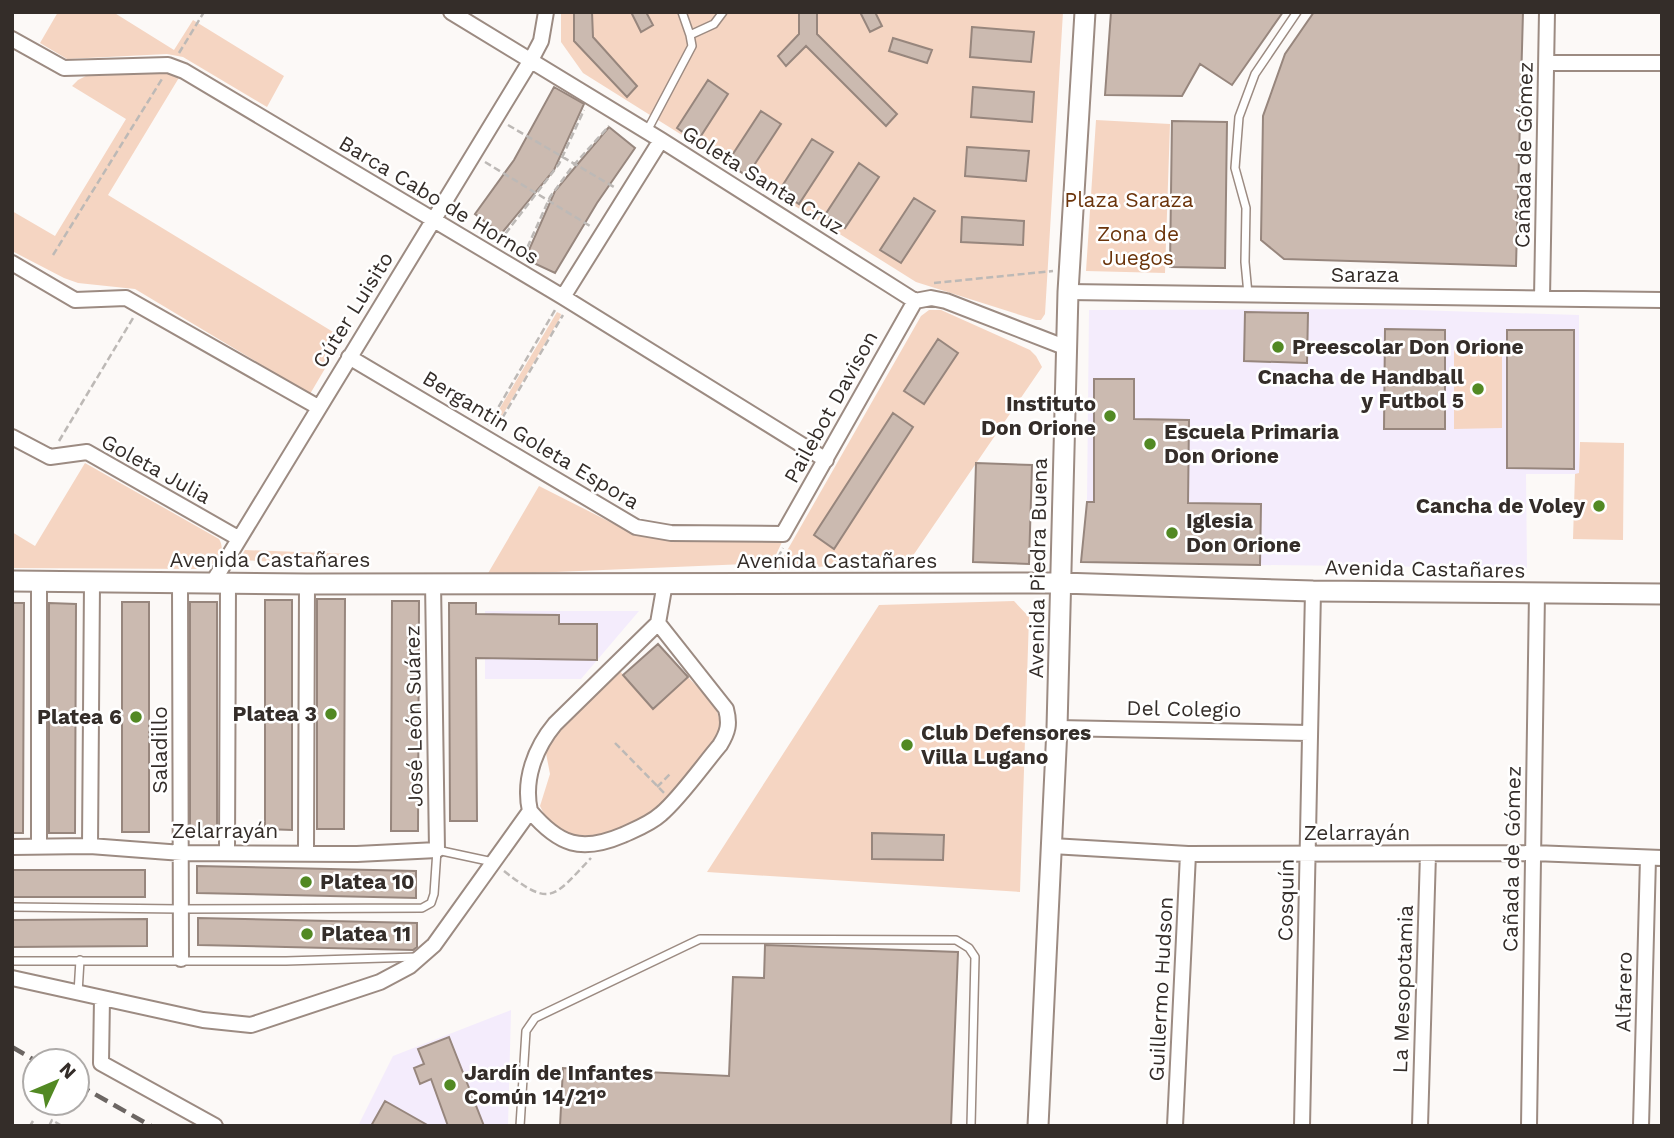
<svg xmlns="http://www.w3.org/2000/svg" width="1674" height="1138" viewBox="0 0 1674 1138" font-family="'Work Sans',sans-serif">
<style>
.education{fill:#f4ecfc}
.green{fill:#f5d5c2;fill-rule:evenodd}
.building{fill:#cbbab0;stroke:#97867d;stroke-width:2}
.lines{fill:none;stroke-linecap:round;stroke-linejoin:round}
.lane-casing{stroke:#9c8b82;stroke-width:10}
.street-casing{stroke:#9c8b82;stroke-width:18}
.secondary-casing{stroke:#9c8b82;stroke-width:23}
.path{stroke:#bdb9b6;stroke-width:2.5;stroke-dasharray:7 3.5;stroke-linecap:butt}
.lane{stroke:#fff;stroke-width:7}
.street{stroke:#fff;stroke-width:14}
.secondary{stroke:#fff;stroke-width:19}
.rail{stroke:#6c6663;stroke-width:4.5;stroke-dasharray:14 7;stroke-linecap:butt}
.poi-dot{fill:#528923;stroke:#fff;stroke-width:2.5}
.labels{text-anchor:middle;stroke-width:5;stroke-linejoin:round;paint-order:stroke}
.street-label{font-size:21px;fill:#342d29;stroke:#fff}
.park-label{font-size:21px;fill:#6b340b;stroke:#fff}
.poi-label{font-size:21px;font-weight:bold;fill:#342d29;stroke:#fff;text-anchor:start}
</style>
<rect width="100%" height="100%" fill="#fcf9f7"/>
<path class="education" d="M1383,309L1579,315V474H1526L1527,568L1260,565L1261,504L1087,502L1089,310Z
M485,611H639L581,679H485Z
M511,1010L508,1126H358L393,1056Z"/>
<path class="green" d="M58,12H113L174,50L193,20L284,76L267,107L183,57L167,54L67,59L40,43Z
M561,12H574L627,97L637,86L593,37L592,12H631L642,32L653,25L646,12H799V34L778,57L786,66L806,46L886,125L897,114L817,34V12H860L870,32L882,26L875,12H1063L1045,314L1041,320H1036L916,282L583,73L561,42ZM972,28L1033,32L1031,62L970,57ZM893,38L931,50L927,63L890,51ZM708,81L728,93L697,141L677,128ZM973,87L1034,93L1032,122L971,117ZM761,111L781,125L747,176L727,162ZM812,139L833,152L799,204L779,190ZM967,147L1028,151L1026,181L965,176ZM859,164L879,177L846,228L825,215ZM915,198L934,211L900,263L881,249ZM962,218L1024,221L1023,245L961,242Z
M163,66L180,76L108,195L343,338L310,394L135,289L78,283L64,278L12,251V211L55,236L126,119L72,86L78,80L86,76L159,73Z
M1096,120L1170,124L1165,273L1086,271Z
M929,310H941L1030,350L1036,356L1042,367L910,560L776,570L921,316ZM937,339L958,352L924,404L904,390ZM893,414L913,427L880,478L860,465ZM848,484L868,497L834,548Z
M557,312L561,314L560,318L496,426L492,427L491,423Z
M1454,350H1502V428L1454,429Z
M1580,442L1624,443L1623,540L1573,539L1575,474L1579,473Z
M85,463L219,539C227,552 216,565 202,569L12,568V532L35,546Z
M539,486L622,528L669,537L783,540L772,563L487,575Z
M245,550L351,554L343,565L239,560Z
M1014,601L1029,617L1020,892L707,872L879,605Z
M619,670L653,709L688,677C709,700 730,712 714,745C699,763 676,795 658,810C651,817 638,820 629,825C592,844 561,851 540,806L550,774L545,748L552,735Z"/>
<path class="building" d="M574,12H592L593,37L637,86L627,97L574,41Z
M631,12H646L653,25L641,32Z
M799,12H817V34L897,114L886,126L806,46L786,66L778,56L799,34Z
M860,12H875L882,26L870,32Z
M1111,12H1283L1232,85L1200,64L1182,96L1105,95Z
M1314,12H1523L1516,266L1284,259L1261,240L1263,116L1285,54Z
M972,27L1034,32L1031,62L970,57Z
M893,38L932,50L927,63L889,51Z
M708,80L728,94L697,142L677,128Z
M554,87L584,104L554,170L501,234L475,214L514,160Z
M973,87L1034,92L1032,122L971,117Z
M761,111L781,124L747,176L727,163Z
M1172,121L1227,122L1225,268L1170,267Z
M609,127L635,148L597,203L555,273L525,259L555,191Z
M812,139L833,152L799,204L779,191Z
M967,147L1029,151L1026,181L965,176Z
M859,163L879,177L845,228L825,215Z
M914,198L935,211L901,263L880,250Z
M962,217L1024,221L1023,245L961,242Z
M1245,312L1308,313L1307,363L1244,361Z
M1385,329L1445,330V429H1384Z
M1507,330H1574V469L1507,468Z
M938,339L958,353L924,404L904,391Z
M1094,379H1134V419L1189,420L1188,503L1261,504L1260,565L1081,562L1087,502H1094Z
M893,413L913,427L834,549L814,535Z
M976,463L1032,465L1029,564L973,562Z
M317,599H345L344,829H317Z
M265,600H292V830L265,829Z
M392,601H419L418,831H391Z
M122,602H149V832H122Z
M190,602H217V832H190Z
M12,603H24L23,833H12Z
M49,603L76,604L75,833H49Z
M449,603H476V614L559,615V624H597V660L476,658L477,821H450Z
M658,644L688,677L653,709L623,675Z
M872,833L944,835L943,860L872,859Z
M197,866L416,871V898L197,893Z
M12,870H145V897H12Z
M198,918L417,923V947L413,950L198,945Z
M147,919V946L12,947V920Z
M765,945L958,952L951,1126H560L563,1068L729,1076L733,977L764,978Z
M449,1037L484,1126H448L431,1079L420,1084L414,1068L424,1064L418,1049Z
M385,1101L429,1126H371Z"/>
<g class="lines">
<defs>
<path id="lane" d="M682,12L690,35L714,24L723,12
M647,131L692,46L690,35
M1248,294L1245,262L1246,208L1235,168L1239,117L1255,74L1297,12
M12,907L180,909L422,908L431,903L434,894L437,850L493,862
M12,961H286L417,957
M78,993L80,960
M520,1126L526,1031L535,1018L700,939L956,940L969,948L975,957L971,1126"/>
<path id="street" d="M451,12L661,140L915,301L931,298L946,301L1067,348
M12,39L64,68L168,65L184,71L563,297L826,460
M1546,63H1662
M12,263L75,300L126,298L318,407
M1068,292L1662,300
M563,297L661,140
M1542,298L1547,12
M349,357L636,527L671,533L783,534L915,301
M12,437L50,457L87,452L238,538
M39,582V847
M213,582L531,60L541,41L546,12
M180,583L181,959
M1057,728L1309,733
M530,811C559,845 581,853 623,835C636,829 650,824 661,814C680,798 703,765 720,745C728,732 730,724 726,709L658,623
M90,846L92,583
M1052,846L1188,854L1533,853L1662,858
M12,847L90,846L182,853L357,854L437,850L433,582
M227,852L228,583
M306,852L307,584
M12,978L203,1020L251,1025L380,982L410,966L434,945L530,811C523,780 535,748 555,724L658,623L665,583
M102,998L101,1063L215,1126
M1175,1126L1188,854
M1302,1126L1313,591
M1420,1126L1428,854
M1529,1126L1537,593
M1641,1126L1648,858"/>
<path id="secondary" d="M12,581L307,584L1061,583L1313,591L1662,594
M1038,1126L1057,728L1068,292L1085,12"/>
</defs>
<use href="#lane" class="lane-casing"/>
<use href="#street" class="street-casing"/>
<use href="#secondary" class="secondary-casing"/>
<path class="path" d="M179,53L204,12
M508,125L614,187
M485,162L590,226
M499,242L559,164L584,110
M53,255L162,79
M523,257L550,197L572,167L609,126
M934,283L1053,271
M488,425L555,310
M497,427L563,315
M59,441L133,318
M773,567L783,548
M615,743L664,793
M657,787L671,773
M504,871C551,908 553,898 591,858
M30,1126L33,1121
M49,1126L52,1120L62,1126"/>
<use href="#lane" class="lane"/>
<use href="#street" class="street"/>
<use href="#secondary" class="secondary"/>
<path class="rail" d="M12,1047L36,1061
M77,1084L151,1126"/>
</g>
<g class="poi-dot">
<circle cx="1278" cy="347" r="7"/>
<circle cx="1478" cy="389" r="7"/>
<circle cx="1110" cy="416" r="7"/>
<circle cx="1150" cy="444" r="7"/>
<circle cx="1599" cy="506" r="7"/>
<circle cx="1172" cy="533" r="7"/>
<circle cx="331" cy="714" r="7"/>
<circle cx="136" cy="717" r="7"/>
<circle cx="907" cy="745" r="7"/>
<circle cx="306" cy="882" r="7"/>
<circle cx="307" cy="934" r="7"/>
<circle cx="450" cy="1085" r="7"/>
</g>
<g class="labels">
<g class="street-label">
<text transform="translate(1524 155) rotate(-89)" y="7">Cañada de Gómez</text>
<text transform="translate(763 180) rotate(32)" y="7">Goleta Santa Cruz</text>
<text transform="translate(439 200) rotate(31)" y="7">Barca Cabo de Hornos</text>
<text x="1365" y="282">Saraza</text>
<text transform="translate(353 310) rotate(-58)" y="7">Cúter Luisito</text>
<text transform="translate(831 407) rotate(-61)" y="7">Pailebot Davison</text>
<text transform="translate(531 440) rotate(31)" y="7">Bergantin Goleta Espora</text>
<text transform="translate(156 469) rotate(29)" y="7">Goleta Julia</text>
<text x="270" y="567">Avenida Castañares</text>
<text x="837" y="568">Avenida Castañares</text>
<text transform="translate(1038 568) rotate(-89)" y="7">Avenida Piedra Buena</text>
<text transform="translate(1425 569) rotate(1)" y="7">Avenida Castañares</text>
<text transform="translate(1184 709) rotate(1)" y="7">Del Colegio</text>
<text transform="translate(414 716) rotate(-91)" y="7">José León Suárez</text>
<text transform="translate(160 750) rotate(-90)" y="7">Saladillo</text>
<text x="225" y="838">Zelarrayán</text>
<text x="1357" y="840">Zelarrayán</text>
<text transform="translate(1512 859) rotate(-89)" y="7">Cañada de Gómez</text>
<text transform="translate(1286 900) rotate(-89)" y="7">Cosquín</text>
<text transform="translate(1161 989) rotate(-87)" y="7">Guillermo Hudson</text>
<text transform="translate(1403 989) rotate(-88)" y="7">La Mesopotamia</text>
<text transform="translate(1624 992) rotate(-89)" y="7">Alfarero</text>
</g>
<g class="park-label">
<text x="1129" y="207">Plaza Saraza</text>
<text x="1138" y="241">Zona de<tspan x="1138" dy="24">Juegos</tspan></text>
</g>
<g class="poi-label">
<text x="1292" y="354">Preescolar Don Orione</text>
<text x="1464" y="384" text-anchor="end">Cnacha de Handball<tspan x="1464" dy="24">y Futbol 5</tspan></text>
<text x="1096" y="411" text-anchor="end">Instituto<tspan x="1096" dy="24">Don Orione</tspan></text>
<text x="1164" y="439">Escuela Primaria<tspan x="1164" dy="24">Don Orione</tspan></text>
<text x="1585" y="513" text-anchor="end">Cancha de Voley</text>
<text x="1186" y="528">Iglesia<tspan x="1186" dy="24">Don Orione</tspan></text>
<text x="317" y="721" text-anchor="end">Platea 3</text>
<text x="122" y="724" text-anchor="end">Platea 6</text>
<text x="921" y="740">Club Defensores<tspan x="921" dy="24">Villa Lugano</tspan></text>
<text x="320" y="889">Platea 10</text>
<text x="321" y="941">Platea 11</text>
<text x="464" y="1080">Jardín de Infantes<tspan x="464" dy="24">Común 14/21°</tspan></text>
</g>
</g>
<rect width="1674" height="1138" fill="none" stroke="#342d29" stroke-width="28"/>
<g transform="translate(56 1082) rotate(46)"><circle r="33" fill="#ffffff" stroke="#aeaba9" stroke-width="2"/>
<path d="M0-5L12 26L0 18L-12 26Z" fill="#528923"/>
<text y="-10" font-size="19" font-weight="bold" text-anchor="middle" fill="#342d29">N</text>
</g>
</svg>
